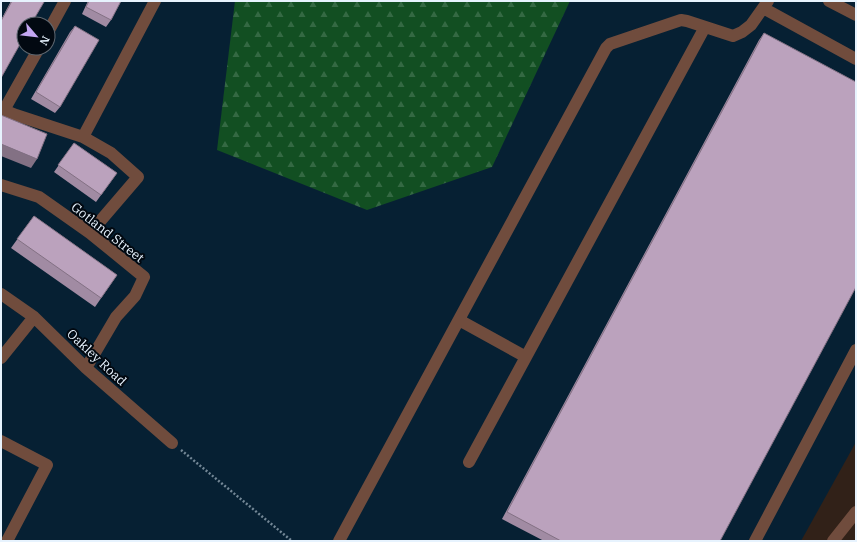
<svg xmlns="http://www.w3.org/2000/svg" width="857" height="542" viewBox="0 0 857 542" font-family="'IBM Plex Serif',serif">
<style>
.commercial{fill:#312118}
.forest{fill:url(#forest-firs)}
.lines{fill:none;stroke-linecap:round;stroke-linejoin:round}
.path{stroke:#738796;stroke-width:2.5;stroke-dasharray:2 2;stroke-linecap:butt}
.minor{stroke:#704c3d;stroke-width:12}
.wall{fill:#a18ba3}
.shaded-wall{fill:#837184}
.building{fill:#bba2bd;stroke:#837184}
.labels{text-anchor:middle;stroke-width:4;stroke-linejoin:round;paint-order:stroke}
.street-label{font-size:13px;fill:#e7f3fe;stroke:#020911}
</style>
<defs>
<pattern id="forest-firs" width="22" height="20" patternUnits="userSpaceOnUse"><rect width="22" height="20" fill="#124f22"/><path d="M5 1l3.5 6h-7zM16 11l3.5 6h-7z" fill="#346943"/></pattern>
</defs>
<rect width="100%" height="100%" fill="#062033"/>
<path class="commercial" d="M856,442V541H801Z"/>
<path class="forest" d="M235,1H570L492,167L367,210L217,150Z"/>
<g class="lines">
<path class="path" d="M181,450L292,541"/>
<path class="minor" d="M829,1L856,15
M763,8L856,59
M48,32L65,1
M1,109L16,115L83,137L111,153L138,177L90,233
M4,110L39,48
M83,137L155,1
M1,185L39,197L90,233L144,277L135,296L116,317L86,368
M1,294L34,317L86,368L172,443
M459,320L526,357
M1,358L34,317
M1,441L47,465L7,541
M469,462L705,27
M339,541L606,48L610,44L681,20L687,21L733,36L742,32L751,25L768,1
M755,541L856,350
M833,541L856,512"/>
</g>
<path class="wall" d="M11,1H43L1,78V20Z
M88,1H121L111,20L106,27L82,14Z
M75,26L60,107L55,113L31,99L70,32Z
M764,33L720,541H544L502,519L759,40Z
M74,143L117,173L96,202L54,172Z
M34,216L117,275L95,307L11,248Z"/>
<path class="shaded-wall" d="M1,144L37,159L31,168L1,156Z"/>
<path class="building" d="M12,1H43L44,2L31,24H24V37L1,78V21Z
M89,1H121L111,20L86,7Z
M75,26L99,40L60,107L36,92Z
M764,33L856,82V287L720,541H561L507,512Z
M1,115L47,134L37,159L1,144Z
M74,143L117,173L101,195L58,165Z
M34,216L117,275L101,298L17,239Z"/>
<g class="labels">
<g class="street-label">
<text transform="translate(108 232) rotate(38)" y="5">Gotland Street</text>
<text transform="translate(97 357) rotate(43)" y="5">Oakley Road</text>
</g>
</g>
<rect width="857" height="542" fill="none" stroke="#e7f3fe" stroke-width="4"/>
<g transform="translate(36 36) rotate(118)"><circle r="19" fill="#020911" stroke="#5e6770"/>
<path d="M0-3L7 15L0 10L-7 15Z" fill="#c3a7f2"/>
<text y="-6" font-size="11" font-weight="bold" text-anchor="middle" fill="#e7f3fe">N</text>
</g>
</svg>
